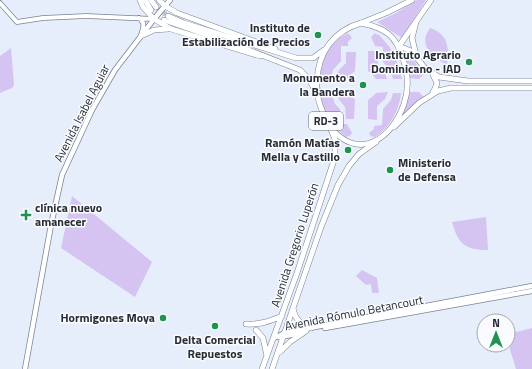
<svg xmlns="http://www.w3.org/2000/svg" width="532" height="369" viewBox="0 0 532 369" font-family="'Titillium Web',sans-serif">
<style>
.green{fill:#d5c3f1}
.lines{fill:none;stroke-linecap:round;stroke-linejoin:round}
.trunk-tunnel{stroke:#c0c7d4;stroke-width:5;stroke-dasharray:5 2.5;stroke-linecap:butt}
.tertiary-casing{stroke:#7a8392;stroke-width:5.5}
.secondary-casing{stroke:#7a8392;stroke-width:6}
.primary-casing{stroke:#7a8392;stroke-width:6}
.trunk-casing{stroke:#7a8392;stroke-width:6}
.tertiary{stroke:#fff;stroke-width:4}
.secondary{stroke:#fff;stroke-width:4.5}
.primary{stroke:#fff;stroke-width:5}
.trunk{stroke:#fff;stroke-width:5}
.poi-dot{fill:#1f934e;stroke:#f9fbff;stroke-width:1.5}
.labels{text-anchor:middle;stroke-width:3;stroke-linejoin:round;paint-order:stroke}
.shield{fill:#f9fbff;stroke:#676a70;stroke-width:1}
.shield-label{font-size:11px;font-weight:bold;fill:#282c32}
.poi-label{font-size:12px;font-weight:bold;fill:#282c32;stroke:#f9fbff;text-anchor:end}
.street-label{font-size:12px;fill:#282c32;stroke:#f9fbff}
</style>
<rect width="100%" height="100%" fill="#e6eefc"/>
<path class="green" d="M417,0H426L402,38L377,22L396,13Z
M430,28C433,29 438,31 441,34C450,43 448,55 447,65C433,57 417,46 430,28Z
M348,33L352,38L348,42V46H341V61L333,70L331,78C324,78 320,78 319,86L323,91H330L335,104L340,109V124H347L352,133L349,137L348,136L346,137C336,129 328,120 323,108C314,87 318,55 337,40C340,37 344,35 348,33Z
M375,33L377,35L378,34C393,49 397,58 402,79H393L390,70L383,62V47L375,46L371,37Z
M11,48L14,85L12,88L0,93V56Z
M403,50L413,59L421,71L427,75H423L419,79L409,78Z
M368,51H378V64L385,73L387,79H376L371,73L368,71Z
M346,52H356L355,71L350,75L347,79L335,78L339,70L346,63Z
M335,91L347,92L351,97L355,99L354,119H346L345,107L340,101Z
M388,92L385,99L377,106V120L368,119V100L372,97L376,93Z
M410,92H419L423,96H426L403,115Z
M393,93H401C399,112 390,127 374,138L373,136L371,137L369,133L374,129V126L382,125L383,109L391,100Z
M72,196L152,262L135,297L61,248Z
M486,217L488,250C465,250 458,244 452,222Z
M362,270L377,278L379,293H372L371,284L366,285L356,276Z
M532,328V369H516L508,343V334Z"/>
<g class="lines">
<path class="trunk-tunnel" d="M156,7L168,16"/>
<defs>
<path id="tertiary" d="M0,3L17,22L43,18L86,16L154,19
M139,18C146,23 143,28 141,35"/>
<path id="secondary" d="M325,328L532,291
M280,337L302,333
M274,338L285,333L315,327L532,286
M25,369L51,225L62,175L92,110L115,70L154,19L170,0"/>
<path id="primary" d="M140,0L143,7L154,19L171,29L260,56
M159,0L165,6L177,13L275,49
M361,23L386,13L412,0
M141,36L154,30L168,29
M399,46L431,0
M293,308C295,320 300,323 311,328
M246,324C260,325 270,321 282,316
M256,330L263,338L267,356
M280,352L290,342L306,331
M262,369L297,273L335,157V139L330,127
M272,369L321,227L338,185L349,166L359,154L376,142"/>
<path id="trunk" d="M145,0L151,10
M151,0L156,7
M168,16L184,23L296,58H313L324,50
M164,20L241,47L300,70L309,79L316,92
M416,22L412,38L416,55
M361,23C385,28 396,35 403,59C408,73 409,89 404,104C392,139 359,162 330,127C325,121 323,112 320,105C317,97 316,90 317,81C318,53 333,31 361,23Z
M399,46L411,51L425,68L439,77L468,81H532
M433,75L437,83L435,89L433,92
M394,127L419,103L438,91L451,88H532"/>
</defs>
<use href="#tertiary" class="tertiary-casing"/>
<use href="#secondary" class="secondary-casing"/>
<use href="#primary" class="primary-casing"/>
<use href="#trunk" class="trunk-casing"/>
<use href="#tertiary" class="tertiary"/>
<use href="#secondary" class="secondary"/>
<use href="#primary" class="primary"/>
<use href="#trunk" class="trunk"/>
</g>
<g class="poi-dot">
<circle cx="318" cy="35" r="4"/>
<circle cx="469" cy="62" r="4"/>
<circle cx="363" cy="85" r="4"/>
<circle cx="348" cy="150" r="4"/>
<circle cx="390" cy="170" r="4"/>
<path d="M24 209h4v4h4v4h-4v4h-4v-4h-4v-4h4z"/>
<circle cx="163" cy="318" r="4"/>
<circle cx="215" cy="326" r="4"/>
</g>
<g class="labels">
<rect class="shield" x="309" y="112" width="34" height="18" rx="3"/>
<g class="shield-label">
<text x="326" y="125">RD-3</text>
</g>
<g class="poi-label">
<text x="310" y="32">Instituto de<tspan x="310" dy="14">Estabilización de Precios</tspan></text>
<text x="461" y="59">Instituto Agrario<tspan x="461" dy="14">Dominicano - IAD</tspan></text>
<text x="355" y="82">Monumento a<tspan x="355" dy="14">la Bandera</tspan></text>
<text x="340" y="147">Ramón Matías<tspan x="340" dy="14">Mella y Castillo</tspan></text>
<text x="398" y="167" text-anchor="start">Ministerio<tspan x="398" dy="14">de Defensa</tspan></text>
<text x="35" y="212" text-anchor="start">clínica nuevo<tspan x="35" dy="14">amanecer</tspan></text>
<text x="155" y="322">Hormigones Moya</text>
<text x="215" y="344" text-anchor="middle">Delta Comercial<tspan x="215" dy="14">Repuestos</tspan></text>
</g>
<g class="street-label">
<text transform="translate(82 113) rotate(-63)" y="4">Avenida Isabel Aguiar</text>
<text transform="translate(295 245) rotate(-72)" y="4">Avenida Gregorio Luperón</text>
<text transform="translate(354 313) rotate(-11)" y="4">Avenida Rómulo Betancourt</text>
</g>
</g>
<g transform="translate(496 333)"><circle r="19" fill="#f9fbff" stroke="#a5a8ad"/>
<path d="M0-3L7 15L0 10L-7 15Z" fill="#1f934e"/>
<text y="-6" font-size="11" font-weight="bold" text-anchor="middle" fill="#282c32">N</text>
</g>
</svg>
